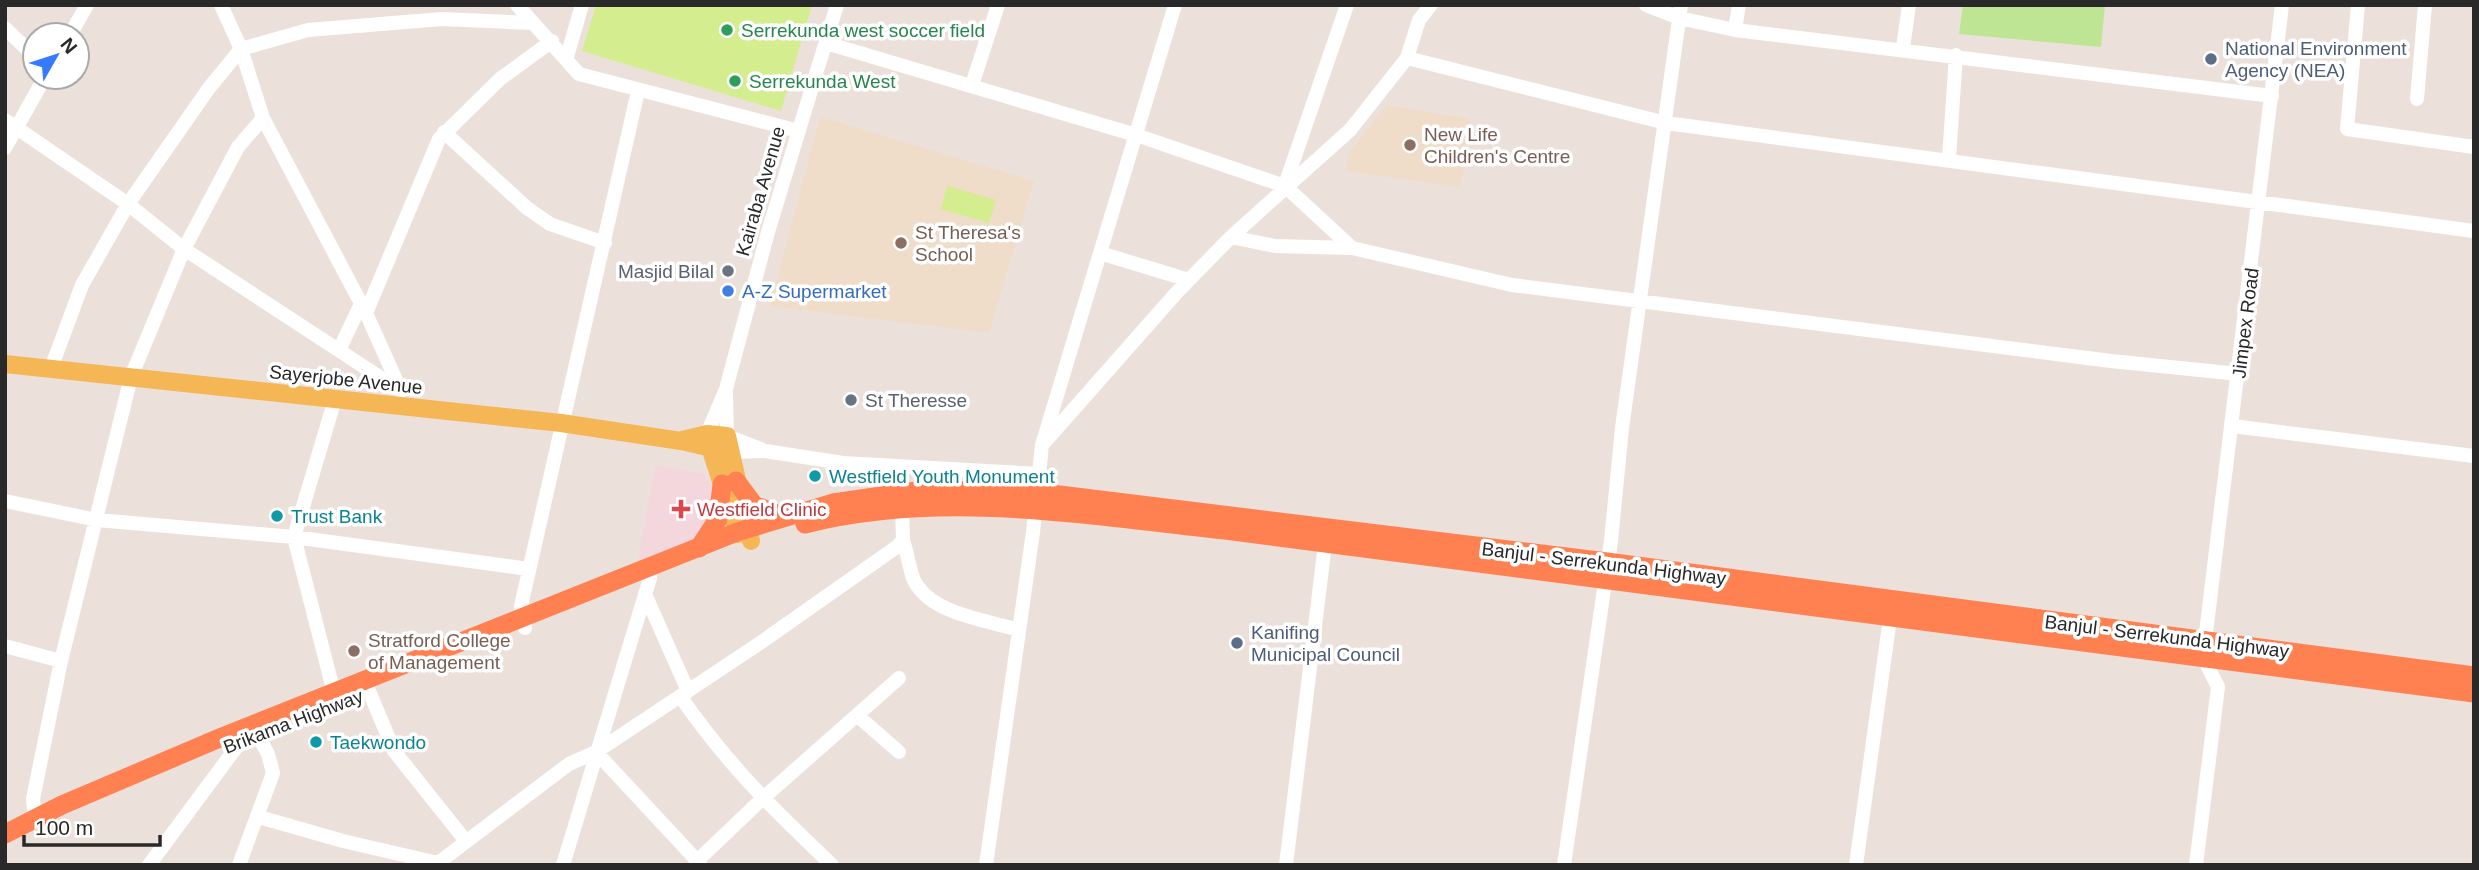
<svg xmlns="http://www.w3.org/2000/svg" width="2479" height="870" viewBox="0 0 2479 870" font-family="Helvetica,sans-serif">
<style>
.education{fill:#efdcc9}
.medical{fill:#f3d7dd}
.green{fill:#bde594}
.pitch{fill:#d4ed8f}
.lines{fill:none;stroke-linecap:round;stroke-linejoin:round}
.minor{stroke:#fff;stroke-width:14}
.major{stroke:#f5b656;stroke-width:18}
.highway{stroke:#ff8152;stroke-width:19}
.leisure-dot{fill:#2e9e5b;stroke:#fff;stroke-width:2.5}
.service-dot{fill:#5c6f8a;stroke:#fff;stroke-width:2.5}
.education-dot{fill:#8d6e63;stroke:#fff;stroke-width:2.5}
.worship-dot{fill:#6b7280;stroke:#fff;stroke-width:2.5}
.shop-dot{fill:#3f7fe0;stroke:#fff;stroke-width:2.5}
.culture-dot{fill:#0f9aa8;stroke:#fff;stroke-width:2.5}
.health-dot{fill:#e0444e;stroke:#fff;stroke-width:2.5}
.labels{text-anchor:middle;stroke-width:7;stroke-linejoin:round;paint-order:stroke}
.leisure-label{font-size:19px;fill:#27864d;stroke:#fff;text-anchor:start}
.service-label{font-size:19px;fill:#4e5e75;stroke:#fff;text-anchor:start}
.education-label{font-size:19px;fill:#785e54;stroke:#fff;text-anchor:start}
.street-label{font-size:19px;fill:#292929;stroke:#fff}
.worship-label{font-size:19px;fill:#5b616d;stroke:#fff;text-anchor:end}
.shop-label{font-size:19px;fill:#366cbe;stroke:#fff;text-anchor:start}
.culture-label{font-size:19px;fill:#0d838f;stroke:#fff;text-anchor:start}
.health-label{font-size:19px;fill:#be3a42;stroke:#fff;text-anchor:start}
</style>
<rect width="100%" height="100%" fill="#ece1da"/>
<path class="education" d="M1387,105L1470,119L1461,187L1346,171L1349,152Z
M820,117L1034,181L989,333L770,306Z"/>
<path class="medical" d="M655,465L705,474L715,501L703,536L637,567Z"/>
<path class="green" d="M1963,5H2105L2101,47L1959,34Z"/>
<path class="pitch" d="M596,5H812L781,111L582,51Z
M947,186L996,200L989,223L941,209Z"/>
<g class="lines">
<path class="minor" d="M517,5L579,74L799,131
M1646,5L1679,18L1735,30L2272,96
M2358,5L2347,129L2474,147
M5,28L35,57
M1735,30L1739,5
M70,35L87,5
M826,43L1136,135L1285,186L1352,248L1512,285L2111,361L2239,374
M1903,48L1909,5
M1407,58L1419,20L1431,5
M566,60L582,5
M972,85L998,5
M2417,99L2425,5
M263,118L366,313L401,391
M5,120L128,204L184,249L401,391
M444,132L527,208L550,224L605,243
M5,148L45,77
M1949,158L1956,55
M1285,185L1347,5
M1231,237L1275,246L1352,248
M1100,253L1189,280
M366,313L439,139L500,79L552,41
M339,350L360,306
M50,371L82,285L128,204L209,88L241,49L308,30L442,19L532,23
M726,394L727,436L761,449
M2232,426L2474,456
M707,434L726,389L768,232L837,5
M1042,445L1178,291L1231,237L1350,130L1407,58L1666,123L2474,231
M729,452L765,451L843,463L1039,474
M5,501L97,520L294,537L529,569
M903,540C907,552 909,566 913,578C928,614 986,620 1019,630
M645,594L688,691
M525,628L521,606L638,91
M5,646L61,661
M369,691L394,751L465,840
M334,693L294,537L335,399
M680,696C727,764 773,809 832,865
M859,717L899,752
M596,752L760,643L898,546L903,540L902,509
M259,817L343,841L438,863L569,764L596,752L701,865
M35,819L33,799L61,661L131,377L184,249L238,147L263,118L241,49L221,5
M697,861L762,799L899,678
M149,865L241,741
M239,865L273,773L268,754L257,734
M563,865L650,578
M986,865L1033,532L1042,445L1175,5
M1286,865L1325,544
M1564,865L1611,541L1622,428L1681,5
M1856,865L1890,618
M2196,865L2218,687L2206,663L2205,641L2282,5"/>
<path class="major" d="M5,364L561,423L681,441L729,452
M682,440L707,434L727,436L751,541
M708,441L738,534"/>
<path class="highway" d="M736,481L754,505L785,517
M805,524C945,489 1091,516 1233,531L2474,693
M699,548L718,519L722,484
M5,834L62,805L222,737L737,532L833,503L923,490L1035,492L1607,562L2474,676"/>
</g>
<g class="leisure-dot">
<circle cx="727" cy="30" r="7"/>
<circle cx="735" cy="81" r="7"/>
</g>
<g class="service-dot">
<circle cx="2211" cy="59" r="7"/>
<circle cx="1237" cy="643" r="7"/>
</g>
<g class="education-dot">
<circle cx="1410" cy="145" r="7"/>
<circle cx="901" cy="243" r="7"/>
<circle cx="354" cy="651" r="7"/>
</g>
<g class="worship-dot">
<circle cx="728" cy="271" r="7"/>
<circle cx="851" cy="400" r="7"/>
</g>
<circle class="shop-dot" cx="728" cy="291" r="7"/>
<g class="culture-dot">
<circle cx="815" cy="476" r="7"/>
<circle cx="277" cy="516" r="7"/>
<circle cx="316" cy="742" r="7"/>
</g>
<path class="health-dot" d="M677.5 498.5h7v7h7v7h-7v7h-7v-7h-7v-7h7z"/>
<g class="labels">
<g class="leisure-label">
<text x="741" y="37">Serrekunda west soccer field</text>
<text x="749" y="88">Serrekunda West</text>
</g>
<g class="service-label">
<text x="2225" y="55">National Environment<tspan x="2225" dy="22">Agency (NEA)</tspan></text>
<text x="1251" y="639">Kanifing<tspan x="1251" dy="22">Municipal Council</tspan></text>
</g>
<g class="education-label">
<text x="1424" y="141">New Life<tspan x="1424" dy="22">Children's Centre</tspan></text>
<text x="915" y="239">St Theresa's<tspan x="915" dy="22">School</tspan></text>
<text x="368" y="647">Stratford College<tspan x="368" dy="22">of Management</tspan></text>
</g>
<g class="street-label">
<text transform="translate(760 191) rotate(-74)" y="7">Kairaba Avenue</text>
<text transform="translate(2245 323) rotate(-83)" y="7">Jimpex Road</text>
<text transform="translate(346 379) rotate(6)" y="7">Sayerjobe Avenue</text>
<text transform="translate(1604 563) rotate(7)" y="7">Banjul - Serrekunda Highway</text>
<text transform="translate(2167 636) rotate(7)" y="7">Banjul - Serrekunda Highway</text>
<text transform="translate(293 721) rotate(-21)" y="7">Brikama Highway</text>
</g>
<g class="worship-label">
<text x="714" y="278">Masjid Bilal</text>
<text x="865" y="407" text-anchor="start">St Theresse</text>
</g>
<g class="shop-label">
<text x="742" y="298">A-Z Supermarket</text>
</g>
<g class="culture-label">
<text x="829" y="483">Westfield Youth Monument</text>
<text x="291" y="523">Trust Bank</text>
<text x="330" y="749">Taekwondo</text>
</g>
<g class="health-label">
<text x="697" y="516">Westfield Clinic</text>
</g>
</g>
<rect width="2479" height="870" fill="none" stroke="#292929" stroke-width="14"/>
<g transform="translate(56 56) rotate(51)"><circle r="33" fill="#ffffff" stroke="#a9a9a9" stroke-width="2"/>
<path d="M0-5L12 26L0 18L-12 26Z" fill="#347bff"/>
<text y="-10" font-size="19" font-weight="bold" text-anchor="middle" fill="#292929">N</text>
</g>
<path d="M24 835v10h136v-10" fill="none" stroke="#292929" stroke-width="3.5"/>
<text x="35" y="835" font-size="21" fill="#292929" stroke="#ffffff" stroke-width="5" paint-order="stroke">100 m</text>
</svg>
